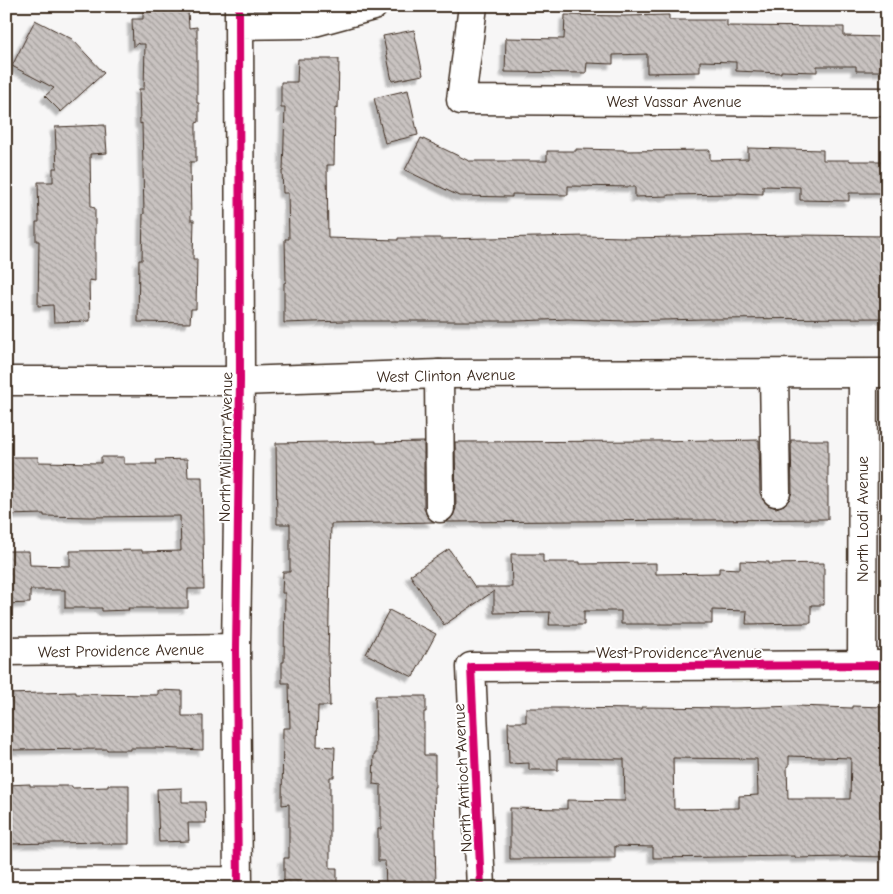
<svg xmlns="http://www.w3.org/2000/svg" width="893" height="894" viewBox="0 0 893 894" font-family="'Comic Neue',sans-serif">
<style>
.building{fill:url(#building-back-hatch);stroke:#3b2a1e;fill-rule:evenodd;filter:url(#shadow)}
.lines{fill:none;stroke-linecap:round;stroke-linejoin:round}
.minor-casing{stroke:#3b2a1e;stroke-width:31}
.major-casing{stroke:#3b2a1e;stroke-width:31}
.minor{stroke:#fff;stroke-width:28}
.major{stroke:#fff;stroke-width:28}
.cycleway-casing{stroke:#fff;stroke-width:11}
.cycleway{stroke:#d6006c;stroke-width:8}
.labels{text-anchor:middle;stroke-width:4;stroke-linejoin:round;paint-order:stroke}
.street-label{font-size:16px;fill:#3b2a1e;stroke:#fff}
</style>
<defs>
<pattern id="building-back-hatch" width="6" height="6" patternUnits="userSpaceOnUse" patternTransform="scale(1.25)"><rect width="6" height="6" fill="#c9c3c1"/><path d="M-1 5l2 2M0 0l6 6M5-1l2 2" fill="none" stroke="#a49f9c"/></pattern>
<filter id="shadow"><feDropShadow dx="-4.5" dy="4.5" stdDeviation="1" flood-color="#0004"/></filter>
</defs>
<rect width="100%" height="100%" fill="#f7f6f6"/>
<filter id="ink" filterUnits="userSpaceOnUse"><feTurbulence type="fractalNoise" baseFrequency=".02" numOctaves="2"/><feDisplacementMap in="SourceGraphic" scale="10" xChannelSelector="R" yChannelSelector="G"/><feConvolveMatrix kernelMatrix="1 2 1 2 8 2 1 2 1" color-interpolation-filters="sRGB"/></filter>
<g filter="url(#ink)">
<path class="building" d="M188,10L189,28L197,27V103H199V122L196,123V162H190L191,220H194L193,259H197L196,309H191L190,323L138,322L139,260H142L143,214H144L142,123L140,124L139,89H144L145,44H138V43L133,47L132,19H143V11Z
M565,15L624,16L669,15V20H727V26L844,27V36L887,37V71H856V66H817V72L781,71V73L736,71V62L700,61V72L647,73V54L613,55V64L587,63L586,73L505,72L506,38L564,39Z
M35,20L72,39L104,73L61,112L45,96L54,88L12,66Z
M414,30L423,75L392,81L383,36Z
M298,59H339L338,109L335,108L334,165H327L328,238L398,240V238H440V239L586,236L624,237V238L796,235L887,236V318L703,319L625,321L568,319L518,321H343L284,323V283L286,282L285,239H289L288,193H283L282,171H283L285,108H281V82H297Z
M408,90L418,135L385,143L374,98Z
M105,125L107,153L90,154L91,207L95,208V281L89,280L90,321L54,322L53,305L38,306L39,241H36V222H39L38,182H53V168H57L55,127Z
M421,138L469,161H547V151H576V149L624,150V151L710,150V160L748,159V148L823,150V160H850V161H887V193H849V201L800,200V187L763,186V194L737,193V194L668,195V196L635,197V187L568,186V195L512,194V197L459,196L405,170Z
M714,440V441L759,440L760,493L763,500L768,505L776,508L784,505L789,500L792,492L791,440H828V519L447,522L453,516L456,508L455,442L653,441Z
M376,441V443L424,442V508L427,516L434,522L331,524L328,662H329L330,706H318L317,746L335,747L334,777H330V868H337V888H284V858H289V804L282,805L283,728H290L289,683H282V662H284L285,593H282L283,572H290V524H277L276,443Z
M11,457H38V462L101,463V457H124V464H157L156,460L187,459L188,477H202L204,589H188V608H128L129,610L102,611V608H65V590H30V603L6,604V551H29L30,565L70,566V551L142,550V552L181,551L180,516L90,517L44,516V514L6,515V480H12Z
M449,549L475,587H512L511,554H543V562H580V564L656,563V574L719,573V568L740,569V561L769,562V564L824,563V605H811V623L746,624L747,611L712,610V624H621V611H584V625H549L550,612L494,613V591L444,625L410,575Z
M389,610L436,634L413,677L366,654Z
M158,690L182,691V716H203V750L156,748H130V750H107V749L6,750V694L76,692V694L158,695Z
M375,696H426V712H424V755H435V787H434L436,888H386L385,861H378V829H381V785L373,784L374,754H376Z
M798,706L852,708V706L885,707V719H887V762H882V796H887V857L845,856V857L795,858V856L653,858V847L615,846V858L510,859V808L567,809V800L625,801L624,759L558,758V770H529V763L509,764L508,722H526V708H562L641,709V707L735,708ZM789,756L851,758L850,799H788L787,766H789ZM673,758L757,759L758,795L739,796V808L674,809Z
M30,784V786H72V788L108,787V785H129V844H102V842L6,844V785Z
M182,788V802H205L206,823H188L189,841L159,842L157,789Z"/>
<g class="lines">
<defs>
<path id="minor" d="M473,6L461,100L887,102
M239,25L307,24L373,6
M439,374L440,508
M774,374L776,492
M6,651L236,648
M862,665L863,374
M6,882L238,881
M238,888L236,648L240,381L239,6
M481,888L471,667L887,665"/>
<path id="major" d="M6,381H240L439,374L887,373"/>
</defs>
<use href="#minor" class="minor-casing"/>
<use href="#major" class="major-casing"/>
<use href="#minor" class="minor"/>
<use href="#major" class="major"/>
<defs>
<path id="cycleway" d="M238,888L236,648L240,381L239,6
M481,888L471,667L887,665"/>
</defs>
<use href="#cycleway" class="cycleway-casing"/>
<use href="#cycleway" class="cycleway"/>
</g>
</g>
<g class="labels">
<g class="street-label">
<text x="674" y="107">West Vassar Avenue</text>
<text transform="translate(446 375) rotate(-1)" y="6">West Clinton Avenue</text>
<text transform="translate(225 447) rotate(-89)" y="6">North Milburn Avenue</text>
<text transform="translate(862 519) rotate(-90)" y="6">North Lodi Avenue</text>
<text transform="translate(121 650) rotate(-1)" y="6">West Providence Avenue</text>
<text x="679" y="658">West Providence Avenue</text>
<text transform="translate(462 778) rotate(-93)" y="6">North Antioch Avenue</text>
</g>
</g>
<rect width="893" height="894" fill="none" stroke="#fff" stroke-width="25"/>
<rect x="12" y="12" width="868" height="869" fill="none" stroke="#3b2a1e" stroke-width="2" filter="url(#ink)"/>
</svg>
